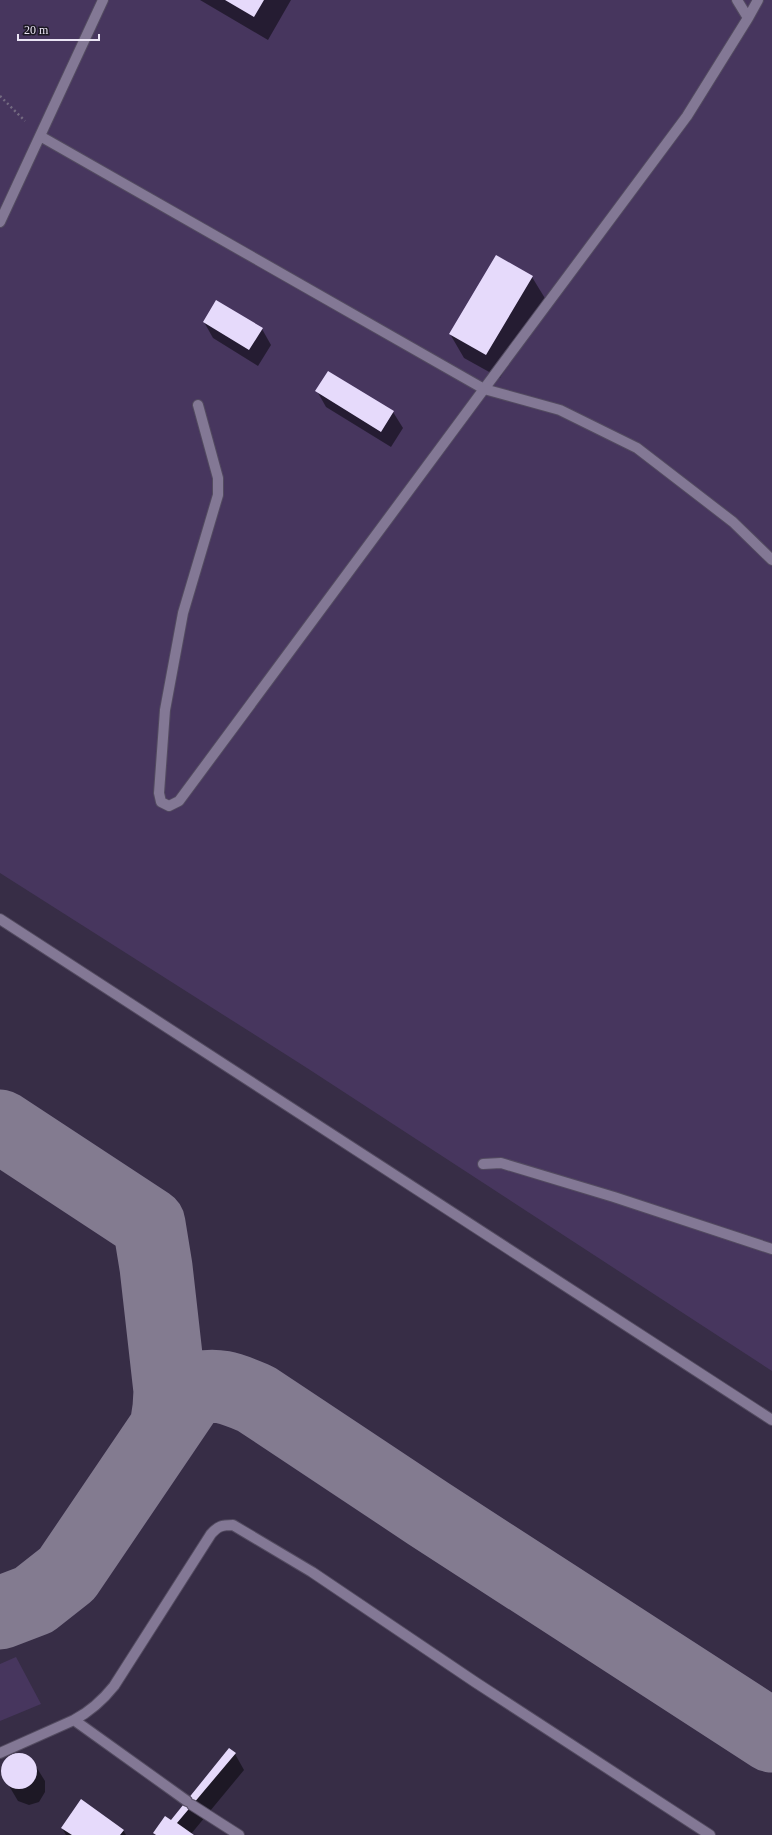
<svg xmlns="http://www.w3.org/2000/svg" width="772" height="1835" viewBox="0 0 772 1835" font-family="Georgia,serif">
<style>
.green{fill:#47365e}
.shadow{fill:#0007}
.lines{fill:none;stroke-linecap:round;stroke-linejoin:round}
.taxiway{stroke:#837b90;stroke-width:73}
.building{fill:#e6dafb}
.lane-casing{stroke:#534b60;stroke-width:12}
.path{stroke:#746b81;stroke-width:2.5;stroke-dasharray:2 3;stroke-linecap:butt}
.lane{stroke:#837895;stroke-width:10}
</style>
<rect width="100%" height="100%" fill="#372d46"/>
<path class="green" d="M0,0H772V1371L307,1068L0,873Z
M16,1657L41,1704L0,1721V1664Z"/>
<path class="shadow" d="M200,0H291L268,40Z
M532,277L546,300L500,378L464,358L450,334Z
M204,322L262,329L271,345L258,366L213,338Z
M329,372L393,412L403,428L391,447L326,407L317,391Z
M17,1754L28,1756L35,1765L45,1781V1792L39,1802L29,1805L18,1801L2,1774V1769L7,1759Z
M235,1754L244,1770L191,1834L193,1835H155L154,1833L171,1821Z
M62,1828L123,1830L126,1835H66Z"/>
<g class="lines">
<path class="taxiway" d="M0,1126L149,1224L156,1267L170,1391L169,1408L166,1428
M0,1613L34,1600L67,1574L191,1391C214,1380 235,1390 256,1399L429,1514L772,1736"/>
</g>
<path class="building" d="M225,0H264L254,17Z
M496,255L533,276L486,355L449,334Z
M216,300L263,328L249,350L203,322Z
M328,371L394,411L381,432L315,391Z
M229,1748L236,1753L177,1823L194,1835H156L153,1833L165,1816L171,1820Z
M1 1771a18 18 0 1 1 36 0a18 18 0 1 1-36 0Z
M81,1799L124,1830L120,1835H72L61,1828Z"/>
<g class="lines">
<defs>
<path id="lane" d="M737,0L748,18L758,0
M40,136L484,389L687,116L748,18
M0,222L103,0
M198,405L218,478V495L183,613L165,710L159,793L161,802L169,806L179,801L484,389L560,410L637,448L733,522L772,560
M0,919L772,1420
M483,1164L501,1163L614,1197L772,1249
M74,1720C91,1711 102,1701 114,1686L211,1534C218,1526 222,1525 233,1525L312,1572L475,1682L710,1835
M0,1753L74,1720L187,1801
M192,1805L239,1835"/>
</defs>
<use href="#lane" class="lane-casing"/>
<path class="path" d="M0,96L25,121"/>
<use href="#lane" class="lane"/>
</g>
<path d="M18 34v6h81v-6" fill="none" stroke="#ebe5f5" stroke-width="2"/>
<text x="24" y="34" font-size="12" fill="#ebe5f5" stroke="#1c1823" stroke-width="3" paint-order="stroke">20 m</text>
</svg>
